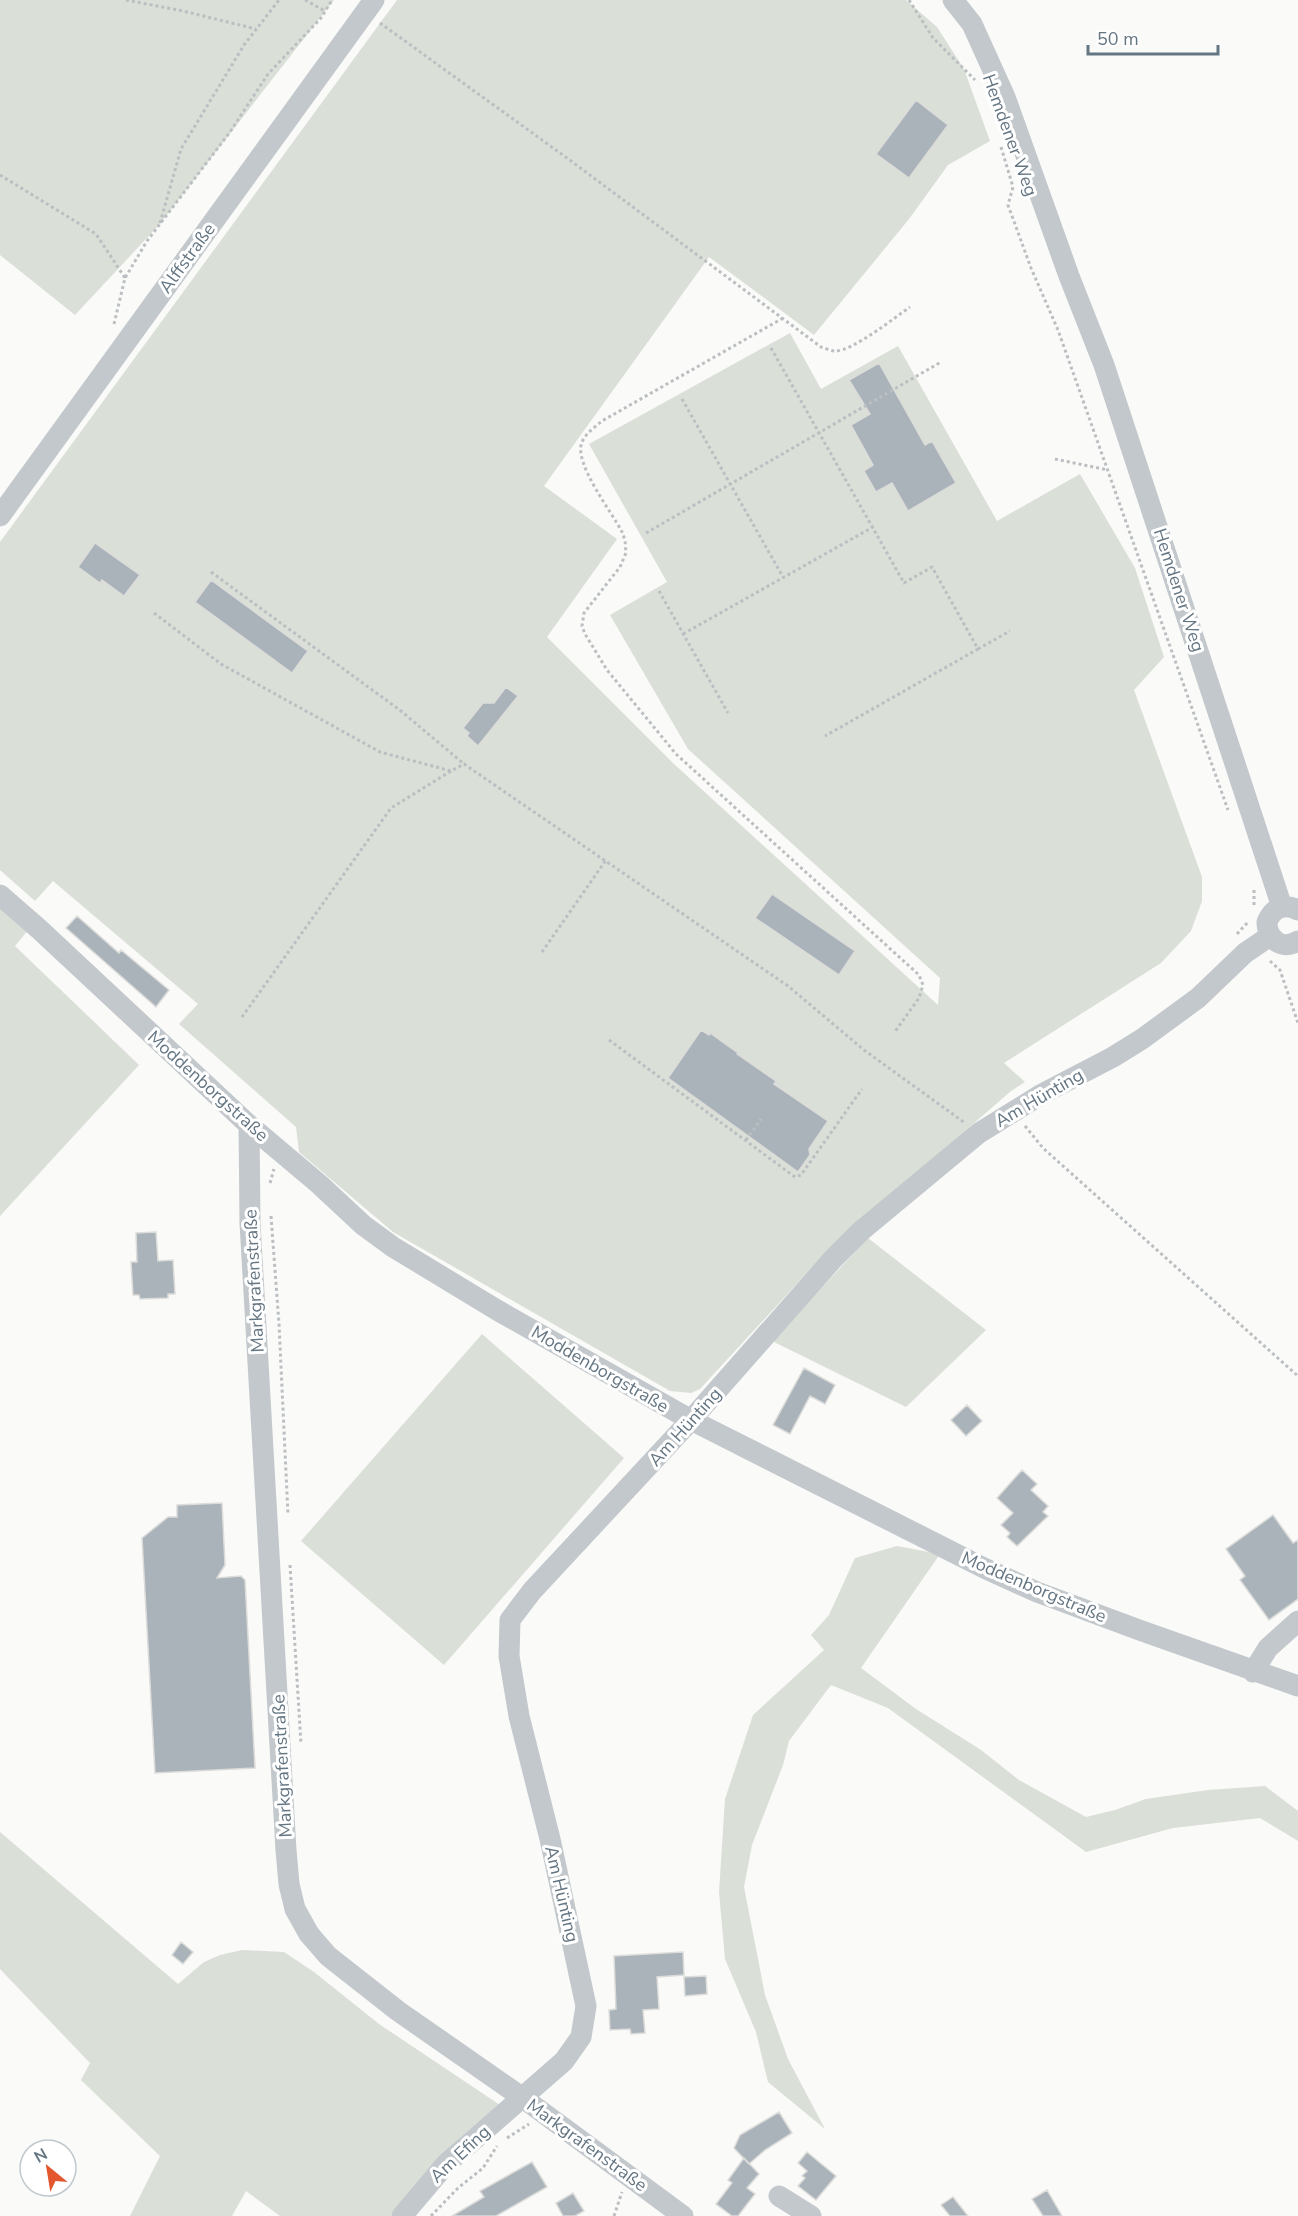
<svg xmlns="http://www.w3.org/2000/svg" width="1298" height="2216" viewBox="0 0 1298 2216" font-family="'Nunito Sans',sans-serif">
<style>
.green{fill:#dadfd7}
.building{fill:#aab3b9;stroke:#dcdcda;stroke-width:1.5}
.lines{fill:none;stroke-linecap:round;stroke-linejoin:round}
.path{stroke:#bbbfc2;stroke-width:3;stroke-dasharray:3 3;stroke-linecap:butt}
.minor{stroke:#c3c8cc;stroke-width:21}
.labels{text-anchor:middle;stroke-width:6;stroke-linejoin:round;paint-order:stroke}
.street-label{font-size:18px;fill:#657683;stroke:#fff}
</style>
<rect width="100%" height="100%" fill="#fafaf8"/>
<path class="green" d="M0,0H334L159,225L75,315L0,255Z
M397,0H906L937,27L964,69L990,141L948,165L909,219L814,335L709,257L544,486L617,539L547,637L674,764L938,1005L940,978L688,749L610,615L667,582L589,444L790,333L821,389L898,346L997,521L1080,474L1135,568L1164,657L1134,690L1202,877V901L1191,931L1161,963L1004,1063L1025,1082L1011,1091L827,1251L700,1389L691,1393L670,1391L393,1232L299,1152L296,1127L179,1024L198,1004L53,881L35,901L0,870V542Z
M0,904L29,929L15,946L139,1065L0,1216Z
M868,1238L986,1330L906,1407L772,1341Z
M482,1334L624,1458L444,1665L301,1541Z
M897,1546L940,1554L861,1668L916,1709L981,1750L1019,1780L1086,1817L1115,1810L1146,1799L1208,1790L1265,1786L1298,1811V1841L1260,1818L1173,1828L1086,1852L888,1708L831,1685L789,1741L783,1765L752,1845L744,1887L765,1995L788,2059L825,2129L768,2082L756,2032L725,1959L719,1892L725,1799L753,1715L824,1650L811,1635L829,1615L855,1558Z
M0,1832L178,1984L204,1962L220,1955L242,1950L284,1952L314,1972L379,2024L500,2105C458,2136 421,2174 391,2216H280L246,2191L232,2216H130L160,2156L81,2080L90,2063L0,1969Z"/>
<path class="building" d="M916,100L948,125L909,178L876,154Z
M879,363L925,445L932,441L956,483L908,511L892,483L876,492L864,471L873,465L851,425L870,414L849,380Z
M95,543L140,575L124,596L102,580L100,583L78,567Z
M211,580L308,651L292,673L195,602Z
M506,687L518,696L478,746L467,736L469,733L463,728L483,703H494Z
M772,894L855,951L839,975L755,918Z
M77,916L119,953L121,950L169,990L156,1007L66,928Z
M701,1030L709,1035L710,1033L738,1053L737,1054L776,1081L774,1084L828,1121L809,1149L810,1155L798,1172L668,1078Z
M156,1232L158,1261L173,1260L175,1294H168V1298L140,1299L139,1295H133L131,1262H137L136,1233Z
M804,1368L835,1385L825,1404L810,1396L790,1434L773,1425Z
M967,1405L982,1421L966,1436L951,1420Z
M1022,1470L1037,1484L1031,1490L1048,1506L1043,1512L1048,1516L1017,1546L1007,1537L1010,1533L1001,1525L1013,1513L997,1498Z
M222,1503L225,1565L217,1578L241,1576L245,1580L255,1768L155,1773L142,1538L168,1517H177V1505Z
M1273,1515L1293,1543L1298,1540V1599L1269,1620L1240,1580L1245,1576L1226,1549Z
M181,1942L193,1952L183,1964L172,1955Z
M683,1952L684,1975L657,1977L659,2009L643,2010L645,2033L631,2034L630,2029L610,2030L609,2010L616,2009L614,1956Z
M706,1976L707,1994L685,1996L684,1977Z
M779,2112L792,2133L765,2150L749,2164L734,2148L740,2135Z
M807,2152L836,2176L816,2200L798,2186L805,2178L802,2176L807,2171L798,2163Z
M744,2158L759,2174L747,2188L755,2194L738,2216H732L716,2204L732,2183L728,2180Z
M532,2162L547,2187L496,2216H452L484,2197L480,2191Z
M1047,2190L1062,2216H1043L1032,2199Z
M573,2193L584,2211L575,2216H563L556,2203Z
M953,2197L968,2216H950L941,2205Z"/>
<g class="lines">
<path class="path" d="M126,0L183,11L256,29
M305,0L325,11
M909,0L933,38L975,80
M380,23L567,158L821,347C825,348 831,351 835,351C853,351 894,318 910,307
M1001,147L1013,187L1008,205L1031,268L1058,330L1228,810
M0,175L96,234L125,278
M160,223L181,149L244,45L279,0
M783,318L602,421C595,427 586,433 582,442C573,463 612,512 622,532L625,540L626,553L620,567L584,613L582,626L585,634L607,670L676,754L919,975L923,985L919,998L894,1033
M114,324L125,278L147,241L230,132L268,74L321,18L332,0
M771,348L904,583L932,567L978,649L825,736
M682,399L783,577
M1055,459L1108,470
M646,533L941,362
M211,572L401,711L464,764
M659,591L728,713
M154,613L221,664L380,752L451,771L464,764L788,986L864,1050L965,1123
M683,634L873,527
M978,649L1010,631
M1254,905V887
M1237,934L1248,922
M542,952L606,860
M1270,961L1280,970L1298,1023
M242,1017L391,808L451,771
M609,1040L795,1177L801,1175L862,1089
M1025,1126L1043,1148L1298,1376
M746,1140L761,1119
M270,1183L274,1169
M271,1216L279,1324L288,1515
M290,1565L301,1744
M507,2138L529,2124
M431,2216L458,2188L483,2168L497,2146
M614,2216L622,2192"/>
<path class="minor" d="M953,0L972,24L1005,97L1069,276L1104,365L1282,907
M0,516L374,0
M0,895L39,929L249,1125L319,1184L363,1225L393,1247L497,1310L691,1420L984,1568L1037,1592L1142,1631L1298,1686
M1298,910C1284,903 1273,908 1267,922C1267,939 1282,951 1298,941
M249,1125L250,1223L286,1850L289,1884L295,1909L309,1934L328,1956L398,2011L523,2098L683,2216
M1253,1672L1268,1648L1298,1621
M779,2196L811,2216
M402,2216L446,2164L564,2061L581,2037L586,2006L550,1839L519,1716L509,1656L510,1620L532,1591L691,1420L833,1259L861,1231L979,1133L1042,1094L1113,1057L1142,1039L1198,998L1245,953L1270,936"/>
</g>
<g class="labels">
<g class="street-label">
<text transform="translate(1010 135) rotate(70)" y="6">Hemdener Weg</text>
<text transform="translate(187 258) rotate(-54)" y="6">Alffstraße</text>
<text transform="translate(1179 590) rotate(72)" y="6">Hemdener Weg</text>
<text transform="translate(208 1086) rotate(42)" y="6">Moddenborgstraße</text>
<text transform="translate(1039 1098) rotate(-30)" y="6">Am Hünting</text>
<text transform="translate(254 1281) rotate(-93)" y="6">Markgrafenstraße</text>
<text transform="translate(600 1369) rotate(30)" y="6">Moddenborgstraße</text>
<text transform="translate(685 1427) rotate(-48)" y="6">Am Hünting</text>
<text transform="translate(1034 1587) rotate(23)" y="6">Moddenborgstraße</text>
<text transform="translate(282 1766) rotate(-93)" y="6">Markgrafenstraße</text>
<text transform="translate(562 1894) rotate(77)" y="6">Am Hünting</text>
<text transform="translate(587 2145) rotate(36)" y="6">Markgrafenstraße</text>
<text transform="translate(460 2154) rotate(-43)" y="6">Am Efing</text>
</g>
</g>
<g transform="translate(48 2168) rotate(330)"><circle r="28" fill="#ffffff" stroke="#c1c8cd" stroke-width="1.5"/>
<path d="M0-4.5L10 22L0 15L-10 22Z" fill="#e4572e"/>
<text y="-9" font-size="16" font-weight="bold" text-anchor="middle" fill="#657683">N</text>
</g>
<path d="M1088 45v9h130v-9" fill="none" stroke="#657683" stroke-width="3"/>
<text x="1097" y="45" font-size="18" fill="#657683" stroke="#ffffff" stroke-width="4.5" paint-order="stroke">50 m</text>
</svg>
